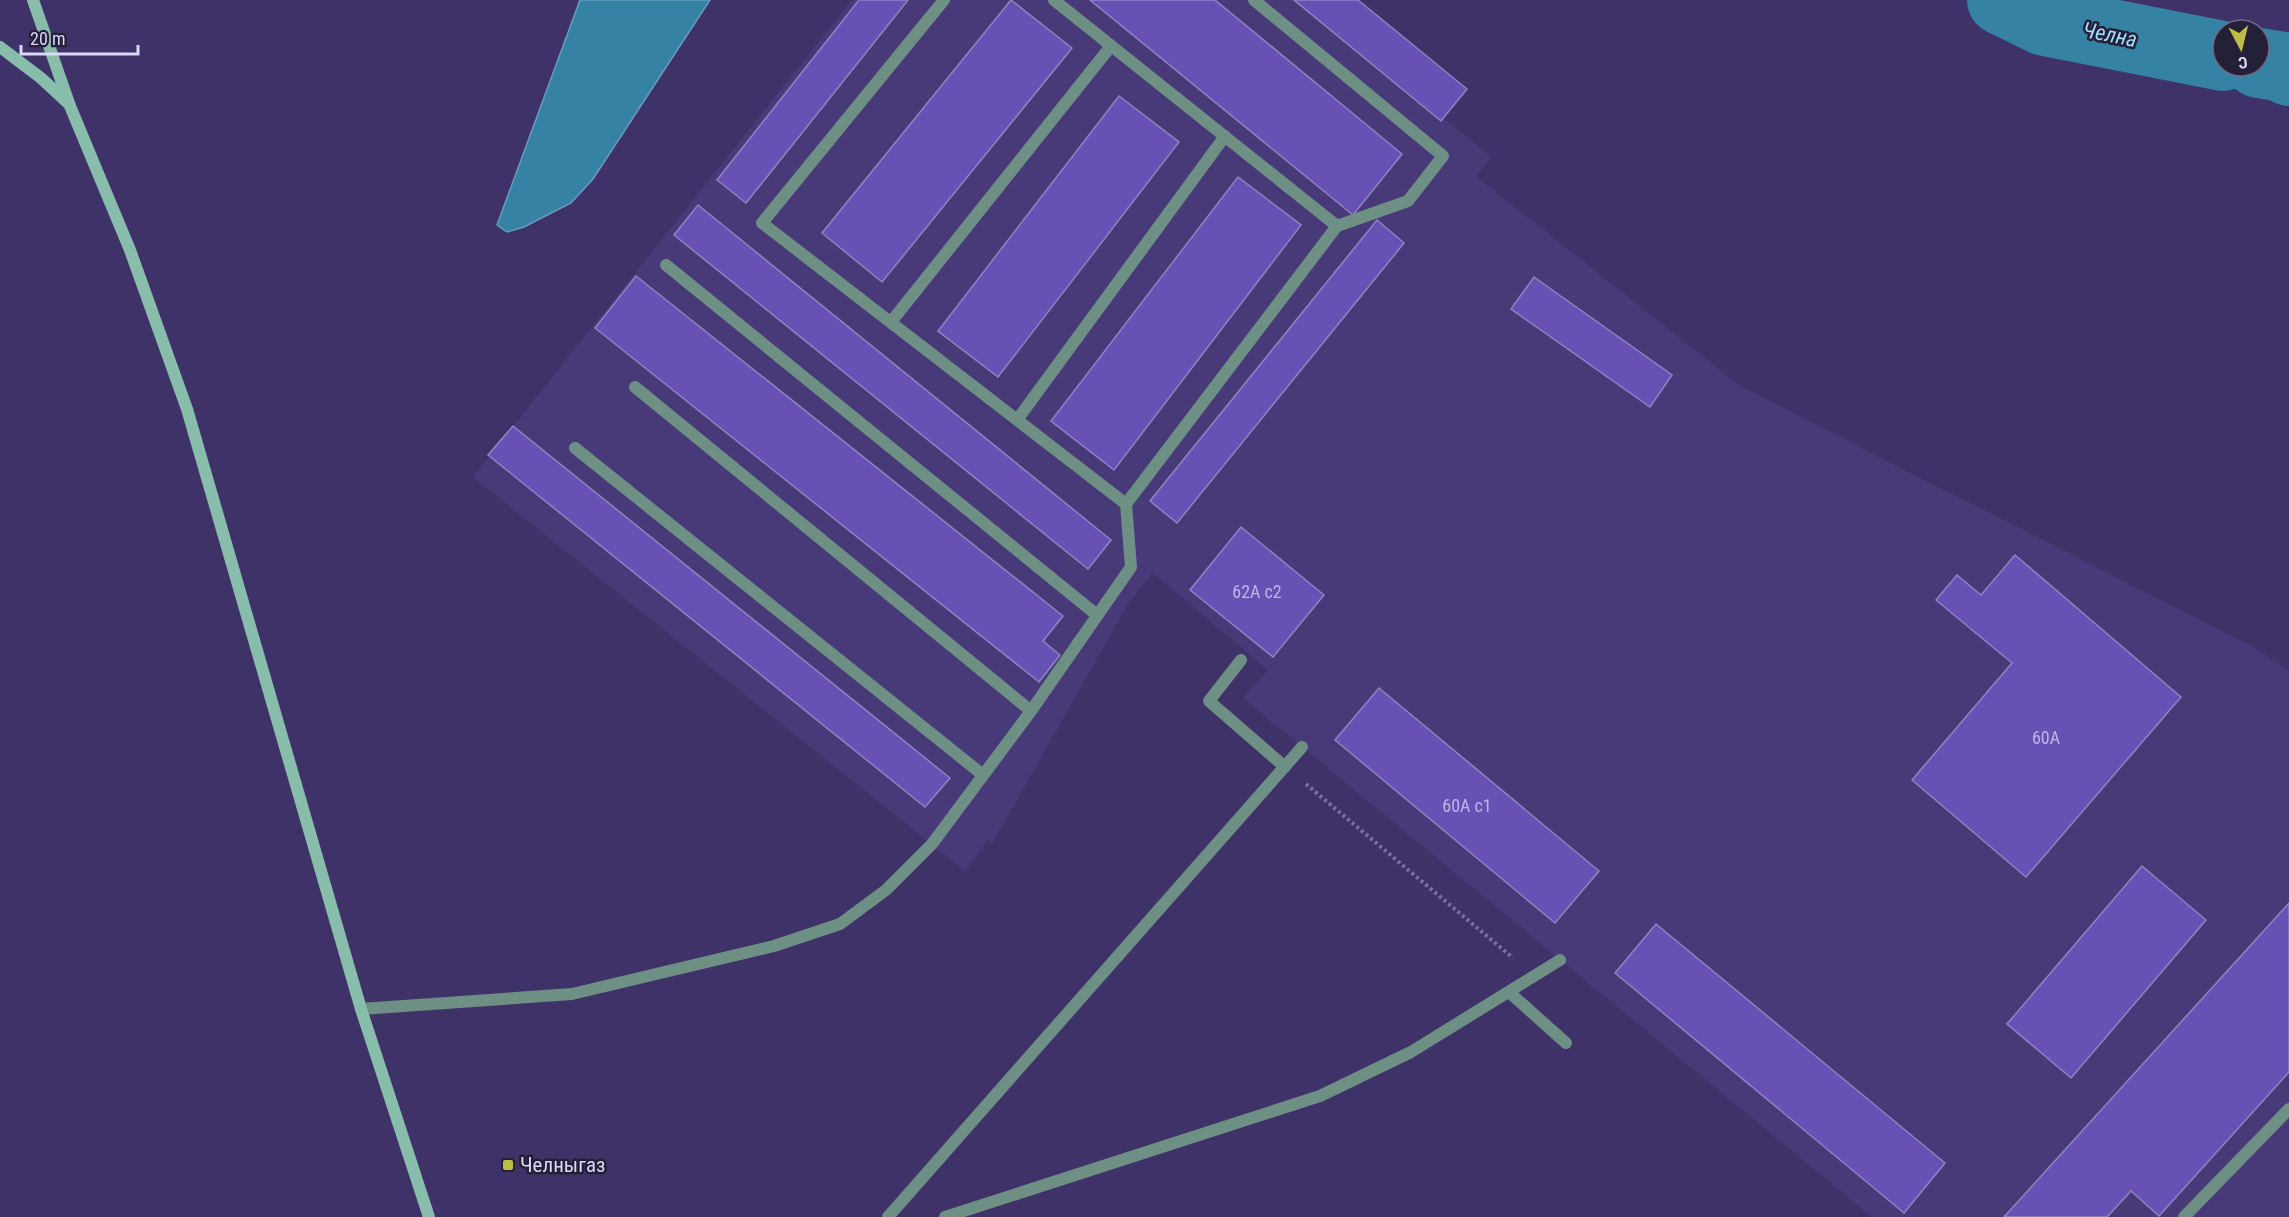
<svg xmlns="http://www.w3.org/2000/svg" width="2289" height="1217" viewBox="0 0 2289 1217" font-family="'Roboto Condensed',sans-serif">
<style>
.built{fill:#483a79}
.water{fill:#3682a4;stroke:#689cbe;stroke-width:1.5}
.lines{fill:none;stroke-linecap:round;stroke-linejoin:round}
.river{stroke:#3682a4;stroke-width:70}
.building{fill:#6851b4;stroke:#8d84c2;stroke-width:1.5}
.path{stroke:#786f9e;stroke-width:4;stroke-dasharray:3 3;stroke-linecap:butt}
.lane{stroke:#6e8f83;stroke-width:12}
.secondary{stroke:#87bdaa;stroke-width:12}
.poi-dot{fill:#bcbf44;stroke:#242038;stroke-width:2}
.labels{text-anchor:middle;stroke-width:5;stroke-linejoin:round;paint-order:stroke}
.number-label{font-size:18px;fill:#beb6e8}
.poi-label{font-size:21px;fill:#dbd7f9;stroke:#242038;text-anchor:start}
.water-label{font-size:22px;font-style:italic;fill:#a2dcfa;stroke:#242038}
</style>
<rect width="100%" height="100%" fill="#3e3269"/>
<path class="built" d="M852,0H1300L1491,157L1476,176L1740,386L2253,647L2289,671V1217H1872L1243,698L1268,670L1153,573L1128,604L992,844L988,840L965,871L473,477Z"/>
<path class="water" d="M580,0H710L593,179L571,203L524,227L507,232L497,225Z"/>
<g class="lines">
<path class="river" d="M2002,0L2045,21L2223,56
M2259,63L2284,67L2289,71"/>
</g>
<path class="building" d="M859,0H908L746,203L717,180Z
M1011,0L1072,48L882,282L822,233Z
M1090,0H1215L1402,154L1353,215Z
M1294,0H1358L1467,89L1441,121Z
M1119,96L1179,142L998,377L938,331Z
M1238,177L1301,225L1114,470L1051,421Z
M698,205L1111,540L1088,569L674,235Z
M1377,220L1404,243L1177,523L1150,501Z
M636,276L1063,616L1043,641L1060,655L1039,682L595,328Z
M1534,277L1672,375L1650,407L1511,309Z
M513,426L950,778L925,807L488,455Z
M1241,527L1324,595L1273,657L1190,590Z
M2015,555L2181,697L2026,877L1912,780L2012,663L1936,600L1957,575L1981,595Z
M1379,688L1599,871L1555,923L1335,740Z
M2142,866L2206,920L2071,1078L2007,1024Z
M2289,903V1072L2159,1216L2131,1191L2107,1217H2004Z
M1656,924L1945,1163L1904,1213L1615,973Z"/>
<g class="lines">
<path class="path" d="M1306,784L1513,958"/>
<path class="lane" d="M944,0L762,223L1126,504
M1254,0L1443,156L1408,201L1337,226
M666,265L1097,615
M891,322L1111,46
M1017,420L1225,136
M575,448L983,775
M1241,660L1209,701L1285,767
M1031,711L1131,567L1126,504L1337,226L1054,0
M1509,992L1566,1043
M361,1009L572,994L774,946L840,924L886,890L932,844L1031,711L635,387
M888,1217L1302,747
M945,1217L1320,1096L1411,1052L1560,960
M2184,1217L2289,1109"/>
<path class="secondary" d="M33,0L70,106L130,250L187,409L361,1009L429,1217
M0,47L41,78L68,103"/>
</g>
<rect class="poi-dot" x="502" y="1159" width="12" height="12" rx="3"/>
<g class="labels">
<g class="number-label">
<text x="1257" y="598">62А с2</text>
<text x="2046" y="744">60А</text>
<text x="1467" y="812">60А с1</text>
</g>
<g class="poi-label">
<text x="520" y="1172">Челныгаз</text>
</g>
<g class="water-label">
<text transform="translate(2110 34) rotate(11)" y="8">Челна</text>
</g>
</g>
<g transform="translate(2241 48) rotate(173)"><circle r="28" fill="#242038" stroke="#6d6985" stroke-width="1.5"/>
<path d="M0-4.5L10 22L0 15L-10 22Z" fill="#bcbf44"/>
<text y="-9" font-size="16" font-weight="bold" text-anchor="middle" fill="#dbd7f9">С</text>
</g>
<path d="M21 45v9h117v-9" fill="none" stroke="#dbd7f9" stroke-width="3"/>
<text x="30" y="45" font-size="18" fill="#dbd7f9" stroke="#242038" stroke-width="4.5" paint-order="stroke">20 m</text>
</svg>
